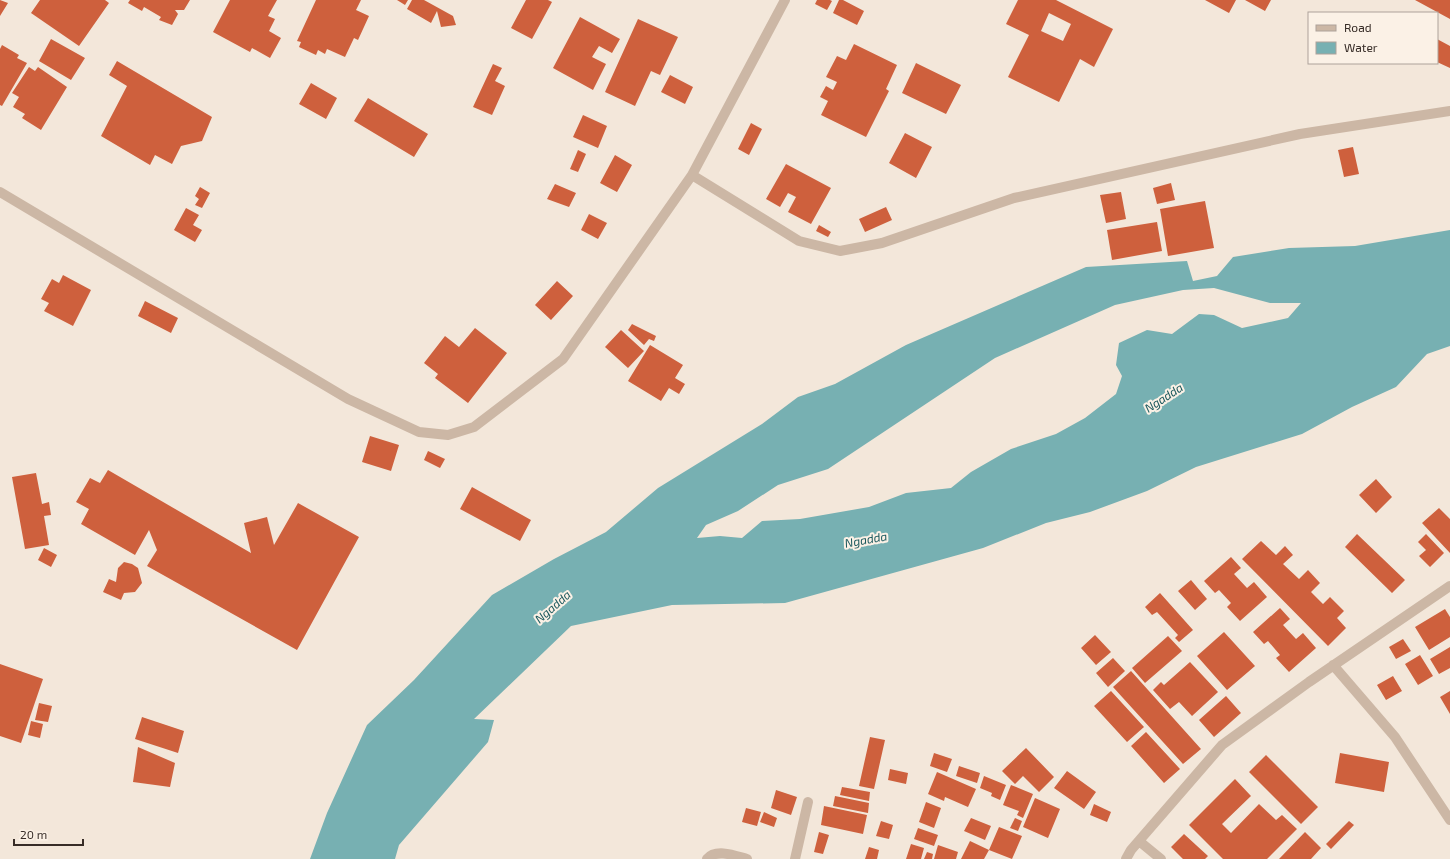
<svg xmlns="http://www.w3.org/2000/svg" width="1450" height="859" viewBox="0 0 1450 859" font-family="'Exo 2',sans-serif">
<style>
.water{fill:#77b0b2;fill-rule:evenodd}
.building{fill:#ce603d;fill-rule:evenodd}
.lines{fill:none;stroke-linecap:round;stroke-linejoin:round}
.minor{stroke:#ccb7a5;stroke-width:10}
.labels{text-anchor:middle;stroke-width:4;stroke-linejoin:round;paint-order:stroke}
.water-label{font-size:12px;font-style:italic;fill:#19575c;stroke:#fbf1e6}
</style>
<rect width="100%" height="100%" fill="#f3e7da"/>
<path class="water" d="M1450,230V346L1427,354L1396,387L1352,407L1302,434L1196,467L1147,491L1090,512L1046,523L983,548L785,603L672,605L571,626L474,719L494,720L488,742L399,845L395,859H310L327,813L367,725L414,680L492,595L554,559L606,532L658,488L762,424L798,397L835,384L906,345L1086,267L1187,261L1193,281L1217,276L1233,257L1289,248L1355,246ZM1214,288L1270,303H1301L1288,318L1242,328L1214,315L1199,314L1172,334L1147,330L1119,343L1116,365L1122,376L1116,394L1085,418L1056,434L1011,449L971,472L951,488L906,493L869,507L800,519L762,521L742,538L720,536L697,538L706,525L738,511L778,485L828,469L995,358L1115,305L1183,290Z"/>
<path class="building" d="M0,0L8,3L0,16Z
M40,0H105L109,3L79,46L31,13Z
M130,0H190L184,10H175L178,14L172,25L159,20L161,17L144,7L142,11L128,3Z
M230,0H277L268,16L275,19L269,31L281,38L270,58L252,48L250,52L213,32Z
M316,0H361L356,10L369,16L358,40L354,38L345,57L327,49L325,54L318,50L316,55L299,47L301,42L297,41Z
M397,0H408L405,5Z
M412,0H424L453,16L456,25L441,27L437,11L431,23L407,9Z
M526,0H548L552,2L532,39L511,28Z
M817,0H830L832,1L827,10L815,4Z
M839,0H843L864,11L857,25L833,13Z
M1018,0H1056L1113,29L1094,67L1080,59L1059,102L1008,77L1029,35L1006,24ZM1049,13L1071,24L1063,41L1041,31Z
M1205,0H1236L1229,13Z
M1245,0H1271L1265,11Z
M1415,0H1450V19Z
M580,17L620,39L612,53L599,46L592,57L606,64L593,90L553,68Z
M638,19L678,37L660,75L651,71L635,106L605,92Z
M51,39L85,58L71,80L39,61Z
M1437,39L1450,46V68L1437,62Z
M854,44L897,65L886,89L889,91L866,137L821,115L828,101L820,97L826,86L833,90L837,82L826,77L837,56L846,60Z
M2,45L19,55L17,58L27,63L2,106L0,105V49Z
M117,61L212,117L202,141L181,146L172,164L155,155L150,165L101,136L127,86L109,75Z
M916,63L961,85L946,114L902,93Z
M493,64L502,68L495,81L505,86L492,115L473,107Z
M29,67L35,71L38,67L67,87L41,130L22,118L25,114L13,107L19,97L12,93Z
M670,75L693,87L685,104L661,92Z
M311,83L337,98L326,119L299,104Z
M368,98L428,134L414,157L354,121Z
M583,115L607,126L598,148L573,137Z
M751,123L762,129L749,155L738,149Z
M905,133L932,147L916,178L889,163Z
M1353,147L1359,174L1344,177L1338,150Z
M578,150L586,154L578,172L570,169Z
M615,155L632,165L617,192L600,183Z
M786,164L831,188L811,224L788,212L796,197L788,193L780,207L766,199Z
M1171,183L1175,200L1157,204L1153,188Z
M555,184L576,193L569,207L547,199Z
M200,187L210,193L202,208L195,205L199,199L195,196Z
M1121,192L1126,219L1106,223L1100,195Z
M1205,201L1214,248L1168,256L1160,209Z
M886,207L892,220L865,232L859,219Z
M186,208L199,215L193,225L202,230L195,242L174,230Z
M589,214L607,223L598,239L581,230Z
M1157,222L1162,251L1112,260L1107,230Z
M819,225L831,232L828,237L816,231Z
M63,275L91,290L73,326L44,311L49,303L41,299L52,279L59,283Z
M557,281L573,296L551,320L535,305Z
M145,301L178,318L171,333L138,316Z
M632,324L656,336L654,341L649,339L644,345L628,330Z
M475,328L507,353L468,403L435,378L438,374L424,363L445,336L459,347Z
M621,330L644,351L628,368L605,347Z
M650,345L683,365L675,378L685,384L679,394L669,388L661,401L628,381Z
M370,436L399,445L391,471L362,462Z
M428,451L445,459L440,468L424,460Z
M108,470L251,553L244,523L267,517L274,545L298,503L359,537L297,650L147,566L157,550L149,530L135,555L81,524L89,509L76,502L90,478L100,483Z
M36,473L42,504L49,502L51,515L44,516L49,545L25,549L12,477Z
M1376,479L1392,497L1376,513L1359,495Z
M472,487L531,520L520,541L460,509Z
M1439,508L1450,519V553L1422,523Z
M1357,534L1405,580L1392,593L1345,547Z
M1426,534L1444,553L1430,567L1419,556L1426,550L1418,542Z
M1261,541L1276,555L1285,546L1293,555L1283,564L1299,579L1308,570L1320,583L1311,592L1323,604L1330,597L1344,611L1337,618L1346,628L1328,646L1242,559Z
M44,548L57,555L51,567L38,560Z
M1231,557L1241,568L1234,574L1247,588L1254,582L1267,597L1240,621L1227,607L1231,603L1219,590L1215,593L1204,581Z
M124,562L132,564L138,568L142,583L135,592L124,593L121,600L103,592L109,579L116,582L118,568Z
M1191,580L1207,599L1195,610L1178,591Z
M1160,593L1193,630L1179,642L1175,638L1178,635L1157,612L1152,615L1145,607Z
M1280,608L1290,619L1283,625L1296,639L1303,633L1316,648L1289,672L1276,658L1280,655L1268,641L1264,644L1253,632Z
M1445,609L1450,617V637L1429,650L1415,627Z
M1224,632L1255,666L1227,690L1197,656Z
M1095,635L1111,652L1096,665L1081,648Z
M1168,636L1182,651L1145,683L1132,668Z
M1403,639L1411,651L1396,659L1389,647Z
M1450,647V668L1439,674L1430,659Z
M1420,655L1433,676L1418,685L1405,664Z
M1113,658L1125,671L1108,687L1096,673Z
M1190,662L1218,692L1192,716L1179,702L1170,709L1153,690L1161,682L1164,685Z
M0,664L43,679L21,743L0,736Z
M1131,671L1201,749L1183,764L1113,687Z
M1393,676L1402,691L1386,700L1377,685Z
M1111,691L1144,727L1127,742L1094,706Z
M1450,691V714L1440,697Z
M1226,696L1241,713L1214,737L1199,720Z
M39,703L52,706L48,722L35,720Z
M142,717L184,731L178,753L135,739Z
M31,721L43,724L40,738L28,735Z
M1146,732L1180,769L1164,783L1131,746Z
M870,737L885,740L874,789L859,786Z
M138,747L175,763L170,787L133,782Z
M1026,748L1054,777L1039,792L1023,776L1015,784L1002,771Z
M934,753L952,759L947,772L930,766Z
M1340,753L1389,762L1384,792L1335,783Z
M1266,755L1318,807L1301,824L1249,772Z
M959,766L980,773L977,783L956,776Z
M890,769L908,773L906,784L888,780Z
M1067,771L1096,792L1084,809L1054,788Z
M937,772L976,789L968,807L945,797L944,801L928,794Z
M984,776L1006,785L1000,800L991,796L992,793L980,788Z
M1235,779L1251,796L1222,824L1231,833L1259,804L1276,820L1282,815L1297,829L1267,859H1223L1189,825Z
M1011,785L1033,794L1023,818L1017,815L1019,811L1003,805Z
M842,787L870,792L869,801L840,795Z
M776,790L797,797L791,815L771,808Z
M835,796L869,803L868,813L833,806Z
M1035,798L1060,809L1048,838L1023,827Z
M926,802L941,808L934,828L919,822Z
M1094,804L1111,812L1107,822L1090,815Z
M824,806L867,815L863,834L821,825Z
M746,808L761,812L757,826L742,822Z
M764,812L777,818L774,827L760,822Z
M971,818L991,826L985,840L964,831Z
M1015,818L1022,821L1018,831L1010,828Z
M881,821L893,825L889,839L876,836Z
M1349,821L1354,825L1331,849L1326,844Z
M999,827L1022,836L1012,859L989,850Z
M918,828L938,835L934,846L914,839Z
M819,832L829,835L823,854L814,852Z
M1305,832L1321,848L1311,859H1279Z
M1184,834L1208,856L1205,859H1183L1171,847Z
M970,841L989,850L984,859H961Z
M911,844L924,848L921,859H906Z
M938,845L958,852L956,859H934Z
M869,847L879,850L877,859H865Z
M927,852L933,854L932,859H924Z"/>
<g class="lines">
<path class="minor" d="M692,175L799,241L840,251L882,243L1014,198L1300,134L1450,111
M0,192L348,399L419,432L448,435L474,427L563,359L692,175L785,0
M1333,665L1395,737L1450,820
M1139,841L1161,859
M707,859C716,848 736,856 747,859
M795,859L808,802
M1126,859L1131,850L1222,745L1309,682L1450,586"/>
</g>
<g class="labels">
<g class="water-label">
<text transform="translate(1164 398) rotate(-33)" y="4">Ngadda</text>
<text transform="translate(866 540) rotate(-10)" y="4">Ngadda</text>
<text transform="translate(553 607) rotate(-41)" y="4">Ngadda</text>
</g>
</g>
<rect x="1308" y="12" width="130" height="52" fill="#fbf1e6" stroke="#ada29a"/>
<rect x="1316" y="25" width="20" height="6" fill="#ccb7a5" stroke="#ada29a"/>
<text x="1344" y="32" font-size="12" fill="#372c27">Road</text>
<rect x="1316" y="42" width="20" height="12" fill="#77b0b2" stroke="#ada29a"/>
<text x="1344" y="52" font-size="12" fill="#372c27">Water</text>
<path d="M14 839v6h69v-6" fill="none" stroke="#372c27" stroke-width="2"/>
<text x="20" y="839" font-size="12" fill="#372c27" stroke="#fbf1e6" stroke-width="3" paint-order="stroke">20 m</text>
</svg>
